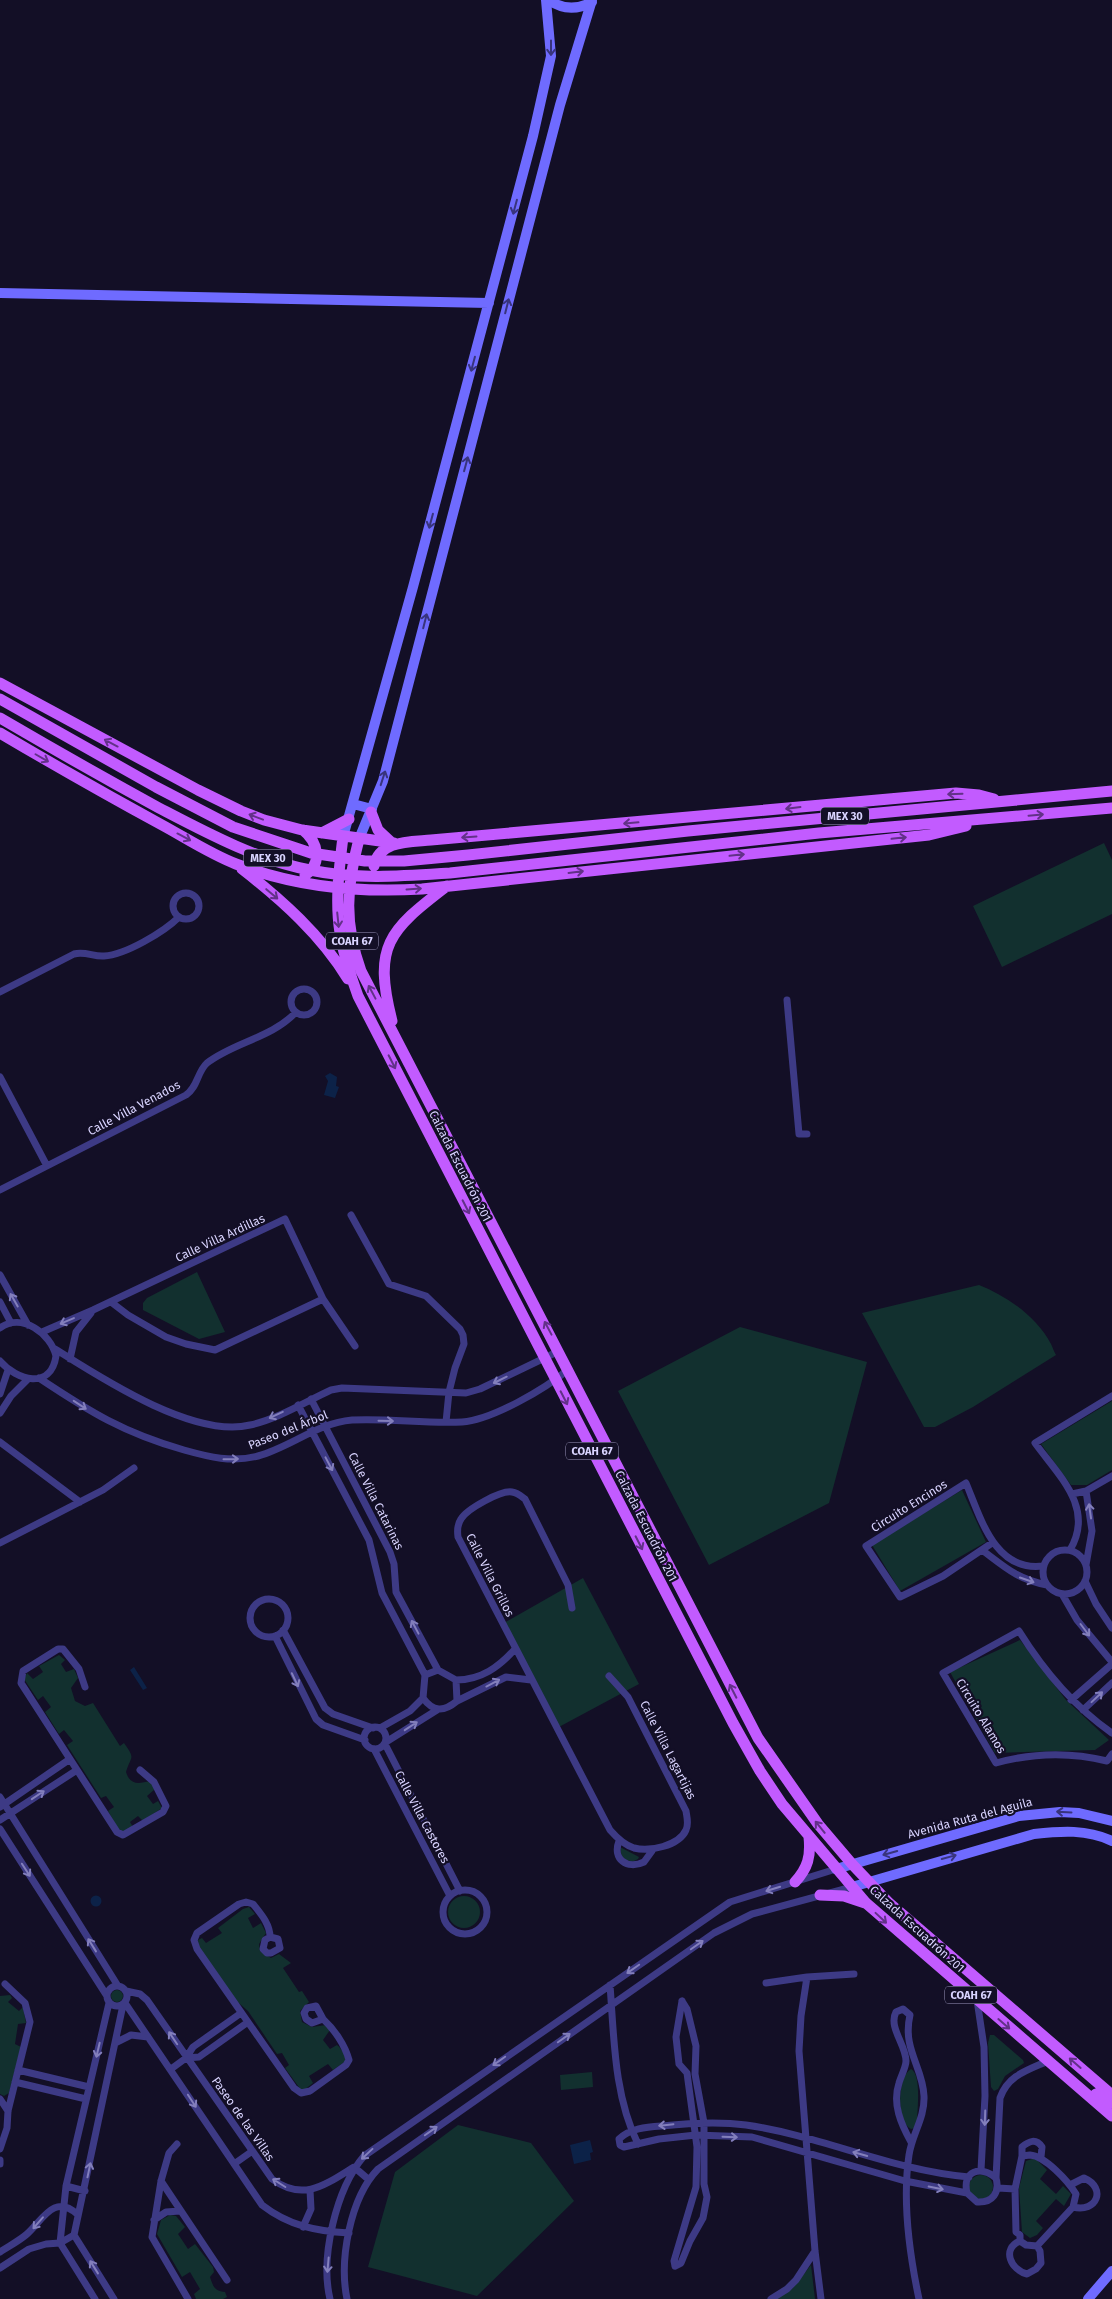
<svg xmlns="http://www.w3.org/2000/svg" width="1112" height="2299" viewBox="0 0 1112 2299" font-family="'Fira Sans',sans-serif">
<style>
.green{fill:#12302f}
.water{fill:#0c2248}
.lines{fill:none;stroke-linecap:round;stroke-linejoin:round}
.street{stroke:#3d3a85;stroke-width:7}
.secondary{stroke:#6f6bff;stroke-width:10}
.primary{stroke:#c25bff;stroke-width:11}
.oneway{stroke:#38347d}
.oneway2{stroke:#623188}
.oneway3{stroke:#837fbc}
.labels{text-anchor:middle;stroke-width:4.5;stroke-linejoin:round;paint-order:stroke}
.shield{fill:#130f26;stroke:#9e99be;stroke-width:1}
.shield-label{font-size:11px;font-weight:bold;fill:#d9d4ff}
.street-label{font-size:12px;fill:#d9d4ff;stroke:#130f26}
</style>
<rect width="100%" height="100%" fill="#130f26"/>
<path class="green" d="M1104,843L1112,860V914L1002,967L973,906Z
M197,1272L225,1332L199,1339L143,1310V1303L147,1298Z
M979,1285C1007,1296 1037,1317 1051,1344C1053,1348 1054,1352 1056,1355L973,1407L935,1427H924L862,1313Z
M740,1327L867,1362L829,1503L709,1565L618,1391Z
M1112,1401V1470L1087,1485H1071L1041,1444Z
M962,1490L986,1542L900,1591L872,1545Z
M583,1578L639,1684L557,1728L504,1623Z
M1020,1640L1066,1700L1109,1740L1095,1750L995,1753L950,1672Z
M59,1655L65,1660L61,1664L66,1672L74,1669L78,1678L71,1688L75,1701L85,1706L93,1703L120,1746L124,1743C136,1760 131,1755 126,1772C130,1785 138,1784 150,1781L155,1789L147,1796L153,1804L158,1801L162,1808L143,1821L138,1816L130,1822L133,1827L124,1832L118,1829L108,1811L114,1807L106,1796L101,1798L67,1745L73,1741L64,1730L59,1734L45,1712L51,1707L43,1696L38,1700L24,1679L27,1673L33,1679L43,1672L39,1666Z
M620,1847L639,1857L638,1859L632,1862L622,1858Z
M448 1912a16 16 0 1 1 32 0a16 16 0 1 1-32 0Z
M249,1907L255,1914L248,1918L253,1928L261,1923L266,1933L259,1944L260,1951L271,1958L279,1954L291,1963L283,1968L299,1992L302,1991L309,2002L300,2011L302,2022L312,2027L326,2025L330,2030L323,2040L330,2049L337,2045C341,2048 346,2056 346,2061L333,2070L328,2064L309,2076L313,2083L304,2090H301L285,2068L289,2065L282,2053L277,2054L248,2011L233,1998L199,1948L198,1940L202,1938L206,1943L222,1933L218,1928L243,1909Z
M111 1996a6 6 0 1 1 12 0a6 6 0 1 1-12 0Z
M10,1995L12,1998L8,2002L19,2011L23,2007L26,2023L18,2024L15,2044L21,2047L9,2093L4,2096L0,2094V1996Z
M990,2035H994L1023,2060L1024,2063L1005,2076L998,2089L994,2091L991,2087L988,2043Z
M911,2069C922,2075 917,2111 917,2123L915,2128L911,2129C896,2122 897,2077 911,2069Z
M592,2072L593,2087L561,2090L560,2075Z
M458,2125L531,2143L574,2201L477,2296L368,2267L395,2172Z
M1035,2158L1047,2170L1040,2179L1056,2194L1063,2186L1071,2194L1064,2206L1056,2199L1036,2221L1043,2228L1037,2235L1030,2238L1022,2232L1019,2188L1026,2161Z
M969 2187a12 12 0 1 1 24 0a12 12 0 1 1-24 0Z
M170,2215L176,2216L185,2227L178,2234L188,2249L195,2244L213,2267L214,2272L210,2277C213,2286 214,2291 225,2292L227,2297L223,2299H196L194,2294L200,2289L190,2272L182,2277L157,2234L161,2220Z
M811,2265L815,2299H770L772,2295L792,2289Z"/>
<path class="water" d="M330,1073L337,1077L336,1086L339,1087L335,1098L324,1095L328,1081L325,1076Z
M134,1667L147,1688L143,1690L130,1670Z
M90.5 1901a5.5 5.5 0 1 1 11 0a5.5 5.5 0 1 1-11 0Z
M590,2140L593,2152L590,2153L591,2160L574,2164L570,2145Z"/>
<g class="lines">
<path class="street" d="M173 906a13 13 0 1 1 26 0a13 13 0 1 1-26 0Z
M291 1002a13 13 0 1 1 26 0a13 13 0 1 1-26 0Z
M0,992L74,954C85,951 94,957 104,956C125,955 164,932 179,917
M787,1000L799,1134H807
M0,1077L47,1166
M0,1190L186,1095C198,1087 197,1072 207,1063C234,1042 272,1038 296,1012
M351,1215L389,1284L426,1296L460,1329L463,1335L464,1344L455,1368L449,1392L446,1422
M0,1275L28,1325
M0,1302L11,1323
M111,1302L128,1315L166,1337L186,1344L215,1350L323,1299
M0,1328C22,1312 51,1334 56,1356C51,1390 17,1381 0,1361
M42,1332L93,1310L285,1219L323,1299L355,1346
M55,1349C101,1378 194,1439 250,1425C278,1419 305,1402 331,1390L342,1388L466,1393L480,1389L559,1351
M70,1359L76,1332L91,1313
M39,1378C90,1412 124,1433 184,1450C209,1457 232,1463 258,1456C291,1447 317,1423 352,1420C389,1418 426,1424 462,1422C492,1420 545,1389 569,1369
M0,1394L8,1370
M311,1399L390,1552L394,1564L396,1592L438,1670L456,1680L457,1701C444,1712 433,1712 423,1698L425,1675L438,1670
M298,1405L369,1540L382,1593L425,1675
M0,1413L11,1396L28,1379
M0,1442L80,1502
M1072,1494L1086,1491L1112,1476
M0,1543L103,1490L134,1468
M992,1543L943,1576L900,1597L866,1546L966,1483C981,1519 995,1572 1043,1566
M1043 1572a22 22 0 1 1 44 0a22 22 0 1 1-44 0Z
M982,1550C1006,1568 1017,1579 1047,1585
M1070,1550C1095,1508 1059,1476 1035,1443L1112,1396
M1086,1565L1092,1531L1086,1491
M1085,1581L1096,1604L1112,1628
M1062,1594L1077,1620L1112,1662
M250 1618a19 19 0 1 1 38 0a19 19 0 1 1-38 0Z
M572,1608L568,1585L525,1499C521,1496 518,1493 512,1492C501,1490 467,1509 461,1519C457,1525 457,1530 458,1537L610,1830C617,1838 624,1845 634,1848C649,1852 679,1846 686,1830C689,1824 687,1818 686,1811L628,1697L609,1676
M283,1630L325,1708L333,1714L373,1728
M275,1636L316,1719L323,1725L365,1740
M456,1680C481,1680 499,1667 515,1649
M85,1687L79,1669L63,1649H58L23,1671L21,1683L117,1832L123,1835L163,1812L166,1806L154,1782L140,1770
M1071,1700L1112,1664
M457,1701L506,1677L531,1680
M1083,1710L1112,1683
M364 1738a11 11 0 1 1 22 0a11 11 0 1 1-22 0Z
M380,1728L410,1711L423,1698
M1112,1733C1073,1706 1044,1671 1019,1631L943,1673L996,1763C1032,1753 1071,1752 1107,1761L1112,1754
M386,1742L437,1710
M385,1744L460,1891
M374,1749L450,1896
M0,1797L118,1986
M0,1807L70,1759
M0,1820L77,1770
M0,1829L107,1996
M619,1841C612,1859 627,1870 644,1862L652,1851
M443 1912a22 22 0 1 1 44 0a22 22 0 1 1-44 0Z
M270,1937L278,1939L280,1948L271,1953H267L263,1949L265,1940L270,1937C270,1924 261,1914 253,1904L246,1902L239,1904L197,1933L194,1940L197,1949L294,2088L301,2093L310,2091L346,2065L349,2060C345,2045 334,2029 323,2019L312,2023L306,2019L304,2013L307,2008L316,2006L323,2019
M807,1977L801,2016L799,2051L815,2251L821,2299
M766,1983L807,1977L854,1974
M610,1985C614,2037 614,2096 638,2144
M107 1996a10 10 0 1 1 20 0a10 10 0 1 1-20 0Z
M126,1991L140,1994L147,2000L272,2179C303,2202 325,2185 354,2167L368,2179
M977,2000L984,2047L985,2096L981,2170
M125,2003L262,2205C289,2226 316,2231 349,2233
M117,2042L131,2035L148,2037
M186,2058L199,2057L248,2022
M171,2069L186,2058L193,2047L241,2013
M18,2070L89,2087
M15,2082L86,2099
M0,2099L8,2111
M911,2142C901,2124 892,2104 899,2083C901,2076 906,2067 906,2061C906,2045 888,2027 896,2012L903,2009L910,2015C902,2049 923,2067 924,2096C925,2118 912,2134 909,2155C902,2202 909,2252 919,2299
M177,2144L169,2153L161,2181L152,2237L188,2299
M0,2149L7,2128L8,2111L30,2022L25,2003L5,1984
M1030,2155C1045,2156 1068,2181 1076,2194L1073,2207L1037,2246L1026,2245L1020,2241V2235L1016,2232L1015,2189L1022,2156Z
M1022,2156V2147C1029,2141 1036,2138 1042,2147L1041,2157
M0,2160V2164
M234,2164L251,2152
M996,2178C980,2165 962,2171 967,2193L977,2202C993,2203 1000,2192 996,2178L1000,2098C1008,2075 1028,2070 1048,2061
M161,2181L227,2280
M1070,2185L1084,2178C1107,2188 1097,2213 1073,2207
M66,2186L85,2191
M998,2188L1015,2189
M967,2193L905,2181L752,2137L696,2135L659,2139L624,2147L620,2145L619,2139C630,2128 647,2127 662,2126C689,2123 718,2121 746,2125C822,2136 891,2170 969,2177
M154,2220L166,2212L180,2211
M303,2227L311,2209L310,2190
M74,2235L123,2005
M74,2235L114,2299
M1020,2241C1001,2249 1011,2270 1027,2274L1036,2269L1041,2263L1040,2251L1037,2246
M0,2252C9,2246 19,2241 27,2234C42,2221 54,2193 77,2214
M675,2266L681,2263L690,2241L703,2218L707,2197L704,2184V2123L695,2074L696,2046L687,2009L682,2001
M675,2266L674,2261L696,2187L697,2147L687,2073L679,2064L676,2037L682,2001
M0,2268L29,2249L46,2244L60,2243L74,2235
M95,2299L60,2243L66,2186L109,2003
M330,2299C320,2257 336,2189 364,2156L730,1902L836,1869
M347,2299C339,2260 350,2198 378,2169L714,1933L752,1914L852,1887
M771,2299L787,2289L796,2280L815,2251"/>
<path class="secondary" d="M549,0C563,10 577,10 592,2
M0,293L489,303
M353,804L372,809
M343,837L413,587L533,136L551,56L546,0
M359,839L383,781L560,105L592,0
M836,1869L1019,1816L1060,1812L1079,1813L1112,1821
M852,1887L1034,1834C1061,1831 1087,1829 1112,1841
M1088,2299L1112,2271"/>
<path class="primary" d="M0,683L198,790L241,811L264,820L302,830L394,843
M0,699L156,787L233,827L311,853L365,861H404L468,855L688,831L1112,791
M0,718C53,749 106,779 159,808C207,833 257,860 310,870C357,880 404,876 450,873L819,833L1112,808
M0,733C54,765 107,795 162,825C186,838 210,854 236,864C296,887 358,893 422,889L929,835L966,826
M371,812L378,830L392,843
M303,830C318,842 323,863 305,875
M322,833L349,819
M343,837C339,869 335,901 340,933C343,955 351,976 358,996L733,1723L760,1771L782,1804L866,1903L1112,2116
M359,839C346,888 344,924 361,971L758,1738L818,1824L852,1864L889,1903L1112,2095
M374,866C379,840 410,842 431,840L956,793L979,795L994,799
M242,869C282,900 321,935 348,979
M392,1021C373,946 388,931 447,886
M795,1882C808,1868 811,1856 809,1837
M820,1895L844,1896L865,1903
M1096,2094L1105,2101L1112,2103"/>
</g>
<defs><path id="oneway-shaft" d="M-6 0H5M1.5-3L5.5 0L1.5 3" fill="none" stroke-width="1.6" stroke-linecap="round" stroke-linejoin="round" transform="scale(1.25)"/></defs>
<g class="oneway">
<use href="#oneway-shaft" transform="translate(551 48) rotate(90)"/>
<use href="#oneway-shaft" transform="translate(515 207) rotate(105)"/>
<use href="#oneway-shaft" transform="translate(507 306) rotate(-76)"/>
<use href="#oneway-shaft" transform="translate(473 364) rotate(105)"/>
<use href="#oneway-shaft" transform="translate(466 464) rotate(-75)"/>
<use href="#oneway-shaft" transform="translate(431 521) rotate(105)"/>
<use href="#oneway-shaft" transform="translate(425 621) rotate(-76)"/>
<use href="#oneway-shaft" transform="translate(383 778) rotate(-72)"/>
<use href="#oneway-shaft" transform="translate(1064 1812) rotate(-177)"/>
<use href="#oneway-shaft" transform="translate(890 1853) rotate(164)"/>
<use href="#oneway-shaft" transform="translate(949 1857) rotate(-15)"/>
</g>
<g class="oneway2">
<use href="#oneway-shaft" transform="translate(111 743) rotate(-152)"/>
<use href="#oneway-shaft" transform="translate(42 758) rotate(30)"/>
<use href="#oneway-shaft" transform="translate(955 794) rotate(178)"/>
<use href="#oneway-shaft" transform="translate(793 808) rotate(173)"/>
<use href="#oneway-shaft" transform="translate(1036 815) rotate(-5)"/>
<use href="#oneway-shaft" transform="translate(256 817) rotate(-159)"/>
<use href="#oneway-shaft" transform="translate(631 823) rotate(175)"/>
<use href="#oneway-shaft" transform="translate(184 837) rotate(28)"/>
<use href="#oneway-shaft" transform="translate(469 837) rotate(176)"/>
<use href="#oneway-shaft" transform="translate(899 838) rotate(-6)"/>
<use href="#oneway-shaft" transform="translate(737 855) rotate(-6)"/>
<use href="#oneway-shaft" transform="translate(576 872) rotate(-7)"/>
<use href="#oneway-shaft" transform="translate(414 889) rotate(-4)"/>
<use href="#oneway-shaft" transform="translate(272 894) rotate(40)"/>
<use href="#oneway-shaft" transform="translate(338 920) rotate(84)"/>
<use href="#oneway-shaft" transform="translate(372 992) rotate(-118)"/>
<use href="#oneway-shaft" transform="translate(392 1062) rotate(63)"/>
<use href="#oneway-shaft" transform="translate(466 1207) rotate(63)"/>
<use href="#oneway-shaft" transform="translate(548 1328) rotate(-118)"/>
<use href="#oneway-shaft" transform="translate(564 1398) rotate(63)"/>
<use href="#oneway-shaft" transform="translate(639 1543) rotate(63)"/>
<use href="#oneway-shaft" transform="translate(733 1691) rotate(-117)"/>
<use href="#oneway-shaft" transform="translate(820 1827) rotate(-129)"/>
<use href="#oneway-shaft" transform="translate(881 1918) rotate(43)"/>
<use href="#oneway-shaft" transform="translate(1004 2024) rotate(41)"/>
<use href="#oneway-shaft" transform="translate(1075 2063) rotate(-139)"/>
</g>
<g class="oneway3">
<use href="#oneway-shaft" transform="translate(14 1300) rotate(-120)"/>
<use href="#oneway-shaft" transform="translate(67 1321) rotate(157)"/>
<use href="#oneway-shaft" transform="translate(500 1380) rotate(154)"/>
<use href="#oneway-shaft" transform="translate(80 1405) rotate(33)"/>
<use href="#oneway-shaft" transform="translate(276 1415) rotate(155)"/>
<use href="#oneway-shaft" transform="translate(386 1421) rotate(1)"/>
<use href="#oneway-shaft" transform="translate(231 1459) rotate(-1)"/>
<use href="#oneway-shaft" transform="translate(329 1464) rotate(62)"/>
<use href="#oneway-shaft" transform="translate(1090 1511) rotate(-98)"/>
<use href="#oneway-shaft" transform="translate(1027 1580) rotate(19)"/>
<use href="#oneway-shaft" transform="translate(415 1627) rotate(-118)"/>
<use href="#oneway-shaft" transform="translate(1085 1630) rotate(53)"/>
<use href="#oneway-shaft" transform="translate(295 1680) rotate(65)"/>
<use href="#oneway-shaft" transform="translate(493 1683) rotate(-28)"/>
<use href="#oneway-shaft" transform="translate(1097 1697) rotate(-43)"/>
<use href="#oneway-shaft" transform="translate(411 1726) rotate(-33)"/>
<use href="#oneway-shaft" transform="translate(38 1795) rotate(-34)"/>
<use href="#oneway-shaft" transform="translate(26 1870) rotate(57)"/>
<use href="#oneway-shaft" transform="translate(773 1889) rotate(163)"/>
<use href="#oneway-shaft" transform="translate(92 1945) rotate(-122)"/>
<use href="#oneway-shaft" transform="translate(697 1945) rotate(-35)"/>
<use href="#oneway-shaft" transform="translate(633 1969) rotate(145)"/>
<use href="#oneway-shaft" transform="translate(173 2038) rotate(-124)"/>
<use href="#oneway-shaft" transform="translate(564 2038) rotate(-35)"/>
<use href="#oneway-shaft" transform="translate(98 2050) rotate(103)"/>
<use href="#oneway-shaft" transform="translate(499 2061) rotate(145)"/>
<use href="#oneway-shaft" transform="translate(192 2101) rotate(57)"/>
<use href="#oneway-shaft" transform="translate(985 2118) rotate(92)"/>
<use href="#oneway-shaft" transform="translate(666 2125) rotate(174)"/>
<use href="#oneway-shaft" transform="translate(431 2131) rotate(-35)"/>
<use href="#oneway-shaft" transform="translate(730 2137) rotate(2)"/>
<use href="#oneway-shaft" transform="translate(367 2154) rotate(137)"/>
<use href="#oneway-shaft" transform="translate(860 2154) rotate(-164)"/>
<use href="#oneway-shaft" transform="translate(89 2170) rotate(-78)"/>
<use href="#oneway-shaft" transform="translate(279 2183) rotate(-148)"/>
<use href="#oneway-shaft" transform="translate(936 2188) rotate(11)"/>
<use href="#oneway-shaft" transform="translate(38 2223) rotate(131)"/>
<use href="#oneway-shaft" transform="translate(328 2265) rotate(95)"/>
<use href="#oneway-shaft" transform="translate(94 2267) rotate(-122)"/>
</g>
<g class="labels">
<g class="shield">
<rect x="821" y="807.5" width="48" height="17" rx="4"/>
<rect x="244" y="849.5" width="48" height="17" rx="4"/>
<rect x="326" y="932.5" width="52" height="17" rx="4"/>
<rect x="566" y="1442.5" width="52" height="17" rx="4"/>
<rect x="945" y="1986.5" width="52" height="17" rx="4"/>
</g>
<g class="shield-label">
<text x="845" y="820">MEX 30</text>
<text x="268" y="862">MEX 30</text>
<text x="352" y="945">COAH 67</text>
<text x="592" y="1455">COAH 67</text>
<text x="971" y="1999">COAH 67</text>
</g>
<g class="street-label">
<text transform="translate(134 1108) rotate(-28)" y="4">Calle Villa Venados</text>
<text transform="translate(460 1166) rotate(63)" y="4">Calzada Escuadrón 201</text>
<text transform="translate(220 1238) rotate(-25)" y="4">Calle Villa Ardillas</text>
<text transform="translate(288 1430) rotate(-22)" y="4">Paseo del Árbol</text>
<text transform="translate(376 1501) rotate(63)" y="4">Calle Villa Catarinas</text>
<text transform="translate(909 1506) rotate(-32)" y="4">Circuito Encinos</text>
<text transform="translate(646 1526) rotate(63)" y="4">Calzada Escuadrón 201</text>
<text transform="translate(490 1575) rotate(63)" y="4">Calle Villa Grillos</text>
<text transform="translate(981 1716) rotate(59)" y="4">Circuito Alamos</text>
<text transform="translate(668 1750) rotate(63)" y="4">Calle Villa Lagartijas</text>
<text transform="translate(422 1817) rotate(62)" y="4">Calle Villa Castores</text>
<text transform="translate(970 1818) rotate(-15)" y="4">Avenida Ruta del Aguila</text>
<text transform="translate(917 1929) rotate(42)" y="4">Calzada Escuadrón 201</text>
<text transform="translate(243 2119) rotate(55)" y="4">Paseo de las Villas</text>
</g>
</g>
</svg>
